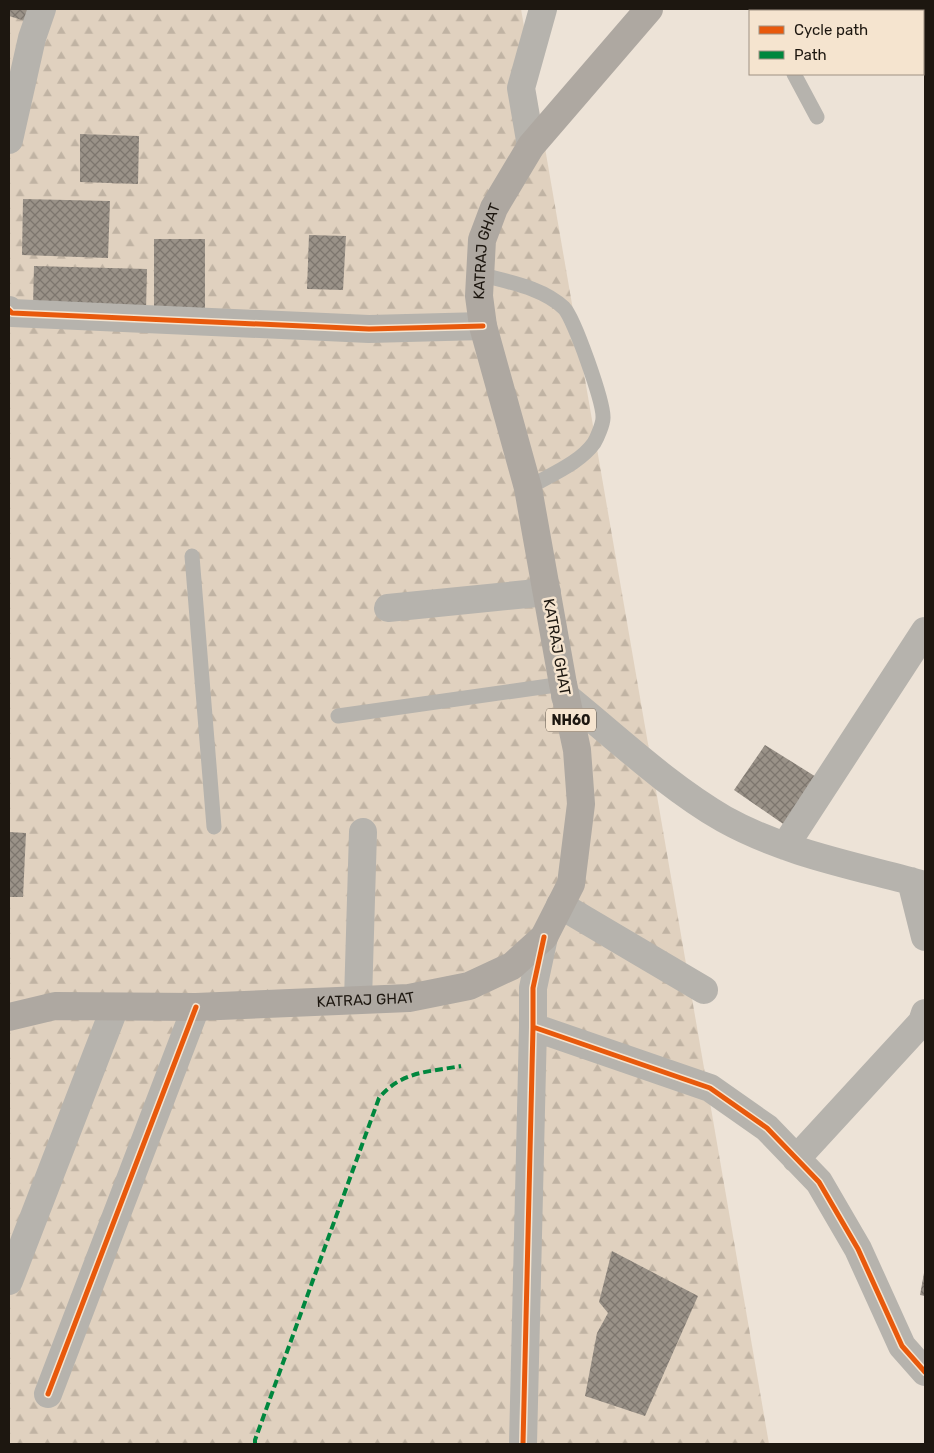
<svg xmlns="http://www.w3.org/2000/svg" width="934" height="1453" viewBox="0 0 934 1453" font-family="Rubik,sans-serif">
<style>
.forest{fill:url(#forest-firs)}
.building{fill:url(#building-cross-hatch)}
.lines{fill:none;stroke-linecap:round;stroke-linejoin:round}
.service{stroke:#b6b3ad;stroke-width:15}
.minor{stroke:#b6b3ad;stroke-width:28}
.trunk{stroke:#aea8a1;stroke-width:28}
.quiet{stroke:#00873e;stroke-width:4;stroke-dasharray:8 4;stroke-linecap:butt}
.cycleway-casing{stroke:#f5e4cf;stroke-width:8}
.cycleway{stroke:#e8590c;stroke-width:5}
.labels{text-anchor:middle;stroke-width:5;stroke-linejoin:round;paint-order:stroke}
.shield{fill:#f5e4cf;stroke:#5e5449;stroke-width:1}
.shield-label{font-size:14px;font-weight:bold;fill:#1d1710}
.street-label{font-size:15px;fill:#1d1710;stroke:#f5e4cf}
</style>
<defs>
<pattern id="forest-firs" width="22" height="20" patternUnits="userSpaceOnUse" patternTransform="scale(1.25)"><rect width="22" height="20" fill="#e0d1bf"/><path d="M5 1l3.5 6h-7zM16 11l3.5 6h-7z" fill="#c0b3a3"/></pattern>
<pattern id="building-cross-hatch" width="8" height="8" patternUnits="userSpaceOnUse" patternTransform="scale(1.25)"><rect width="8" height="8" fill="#9a9288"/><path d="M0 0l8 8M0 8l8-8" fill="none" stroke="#7d766e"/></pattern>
</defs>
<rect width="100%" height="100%" fill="#ede3d7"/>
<path class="forest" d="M9,9H521L769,1444H9Z"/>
<path class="building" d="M9,9H29L25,21L9,16Z
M80,134L139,136L138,184L80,182Z
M23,199L110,201L108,258L22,255Z
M309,235L346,236L343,290L307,289Z
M154,239H205V312L154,311Z
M34,266L147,269L146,310L33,307Z
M765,745L821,780L789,828L734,790Z
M9,832L26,833L23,897H9Z
M612,1251L698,1296L645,1416L585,1396L597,1333L608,1313L599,1302Z
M924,1273H925V1296L920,1295Z"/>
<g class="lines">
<path class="service" d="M759,9L760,11
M794,74L817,117
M479,274C507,282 542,287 564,308C574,318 604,403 603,418C603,424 597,438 594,443C579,464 549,475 528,488
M192,556L214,827
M338,716L563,684"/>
<path class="minor" d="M9,140L32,38L42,9
M531,146L521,88L543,9
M9,310L12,313L369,329L483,326
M388,608L547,592
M565,696C617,738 667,786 724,819C787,854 857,866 925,885
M785,846L925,631
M911,881L925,937
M560,905L704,990
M544,937L533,988V1027L710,1088L767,1128L819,1182L858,1249L902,1346L925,1372
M358,1000L363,832
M796,1159L922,1022L925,1013
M9,1281L115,1007
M48,1394L196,1007
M523,1444L533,1027"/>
<path class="trunk" id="s1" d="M9,1017L55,1006L196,1007L409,998L469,986L512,966L544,937L571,884L581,804L577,750L563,684L528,488L483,326L479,296L482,240L494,208L531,146L649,9"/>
<path class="quiet" d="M255,1444V1440L379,1098C401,1071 429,1072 461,1066"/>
<defs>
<path id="cycleway" d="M9,310L12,313L369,329L483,326
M544,937L533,988V1027L710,1088L767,1128L819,1182L858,1249L902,1346L925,1372
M48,1394L196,1007
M523,1444L533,1027"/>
</defs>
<use href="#cycleway" class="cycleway-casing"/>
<use href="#cycleway" class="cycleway"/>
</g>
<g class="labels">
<rect class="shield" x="546" y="708.5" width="50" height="23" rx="4"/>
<g class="shield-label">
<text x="571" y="725">NH60</text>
</g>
<g class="street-label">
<text dy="5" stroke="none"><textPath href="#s1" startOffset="1258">KATRAJ GHAT</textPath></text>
<text transform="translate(557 647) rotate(80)" y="5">KATRAJ GHAT</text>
<text dy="5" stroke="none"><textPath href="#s1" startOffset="358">KATRAJ GHAT</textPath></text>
</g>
</g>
<rect width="934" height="1453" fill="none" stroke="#1d1710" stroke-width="20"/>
<rect x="749" y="10" width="175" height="65" fill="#f5e4cf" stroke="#9f9283"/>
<rect x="759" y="26" width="25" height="8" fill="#e8590c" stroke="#9f9283"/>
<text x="794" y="35" font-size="15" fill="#1d1710">Cycle path</text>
<rect x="759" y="51" width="25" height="8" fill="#00873e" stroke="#9f9283"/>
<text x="794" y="60" font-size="15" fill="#1d1710">Path</text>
</svg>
